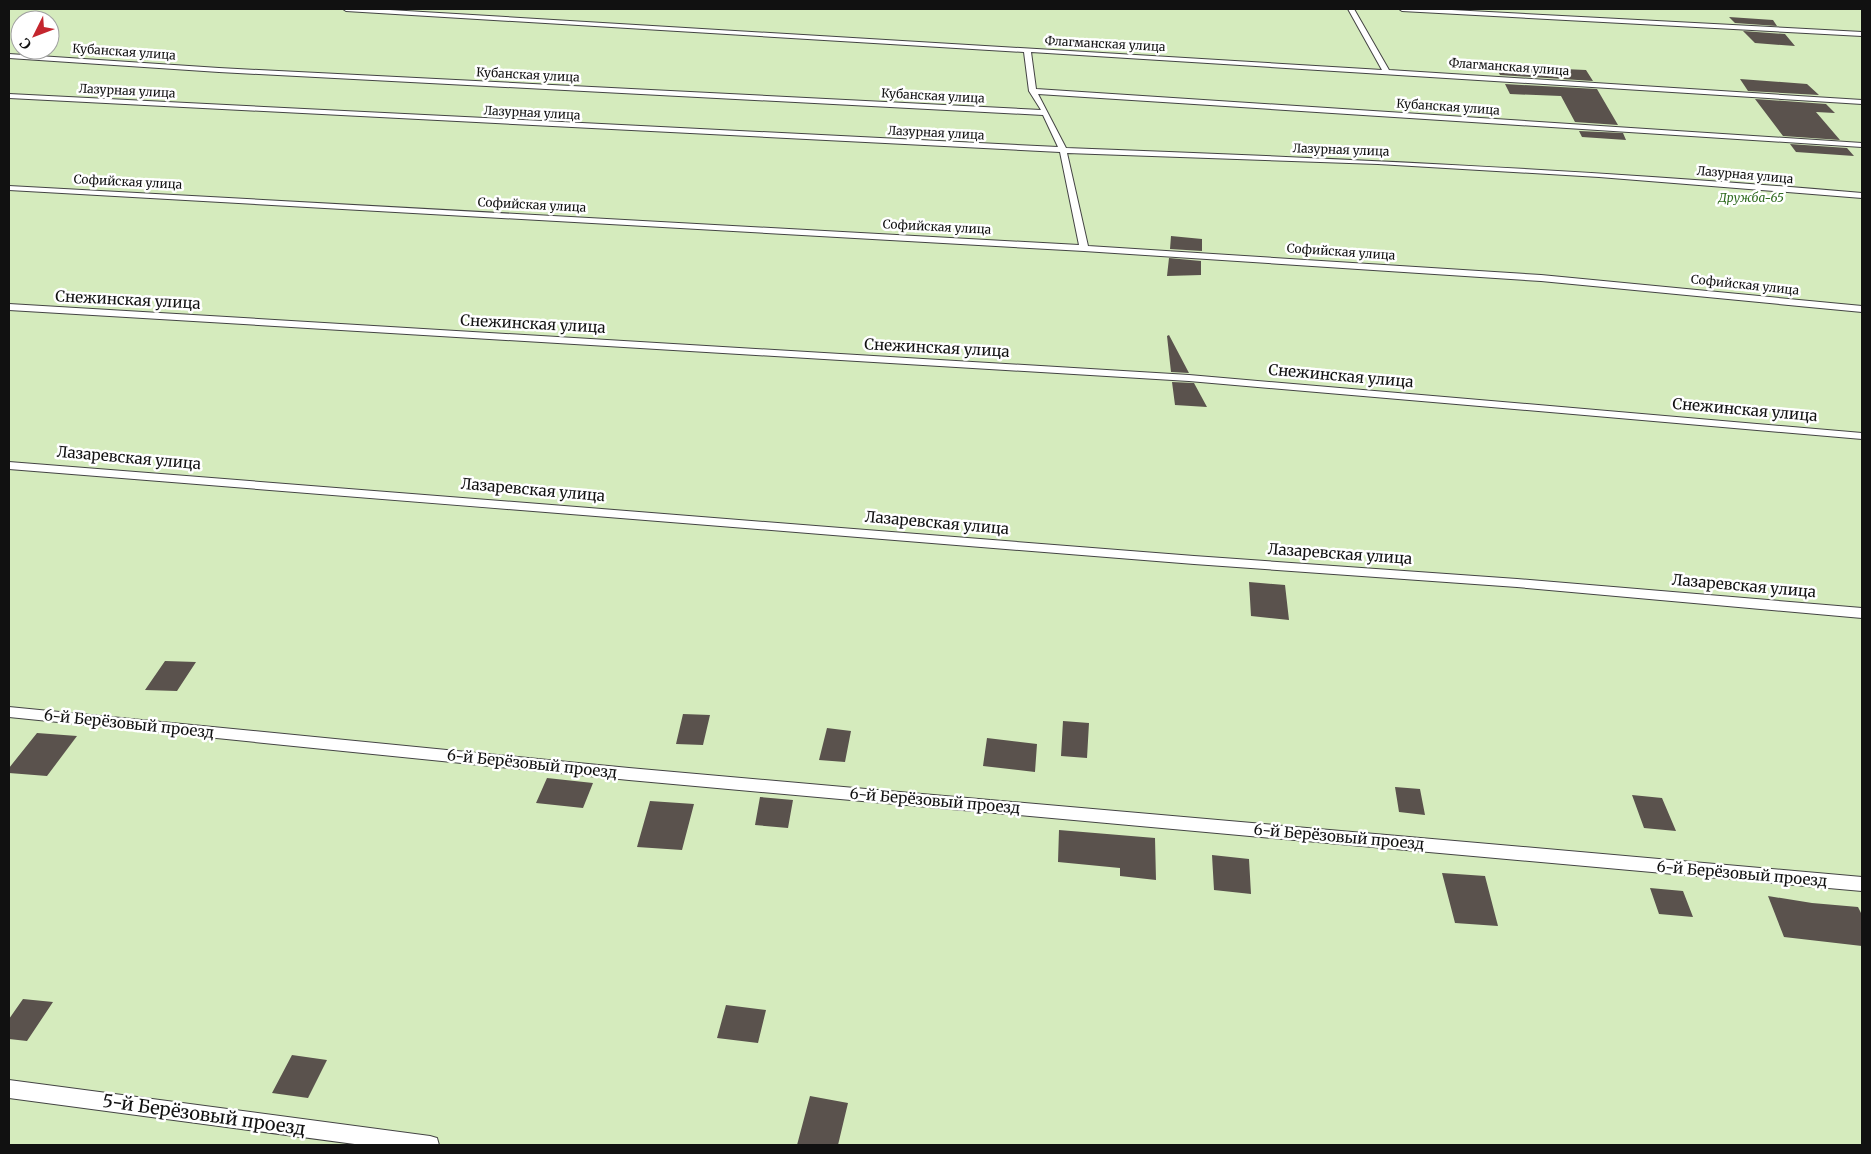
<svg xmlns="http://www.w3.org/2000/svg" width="1871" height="1154" viewBox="0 0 1871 1154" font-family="Merriweather,serif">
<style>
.green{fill:#d5ebbd;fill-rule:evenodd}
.building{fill:#5a524d}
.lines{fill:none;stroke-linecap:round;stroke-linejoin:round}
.service-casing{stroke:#444;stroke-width:2}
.service{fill:#fff;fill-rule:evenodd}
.labels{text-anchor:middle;stroke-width:5;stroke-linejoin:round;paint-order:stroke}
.far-street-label{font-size:12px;fill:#111;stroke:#fff}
.far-park-label{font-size:12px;font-style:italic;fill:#2f6b1f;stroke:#fff}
.street-label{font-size:15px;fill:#111;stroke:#fff}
.near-street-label{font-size:18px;fill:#111;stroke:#fff}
</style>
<rect width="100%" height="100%" fill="#fffdf5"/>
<path class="green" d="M9,9H1862V1145H9ZM20,20H50V50H20Z"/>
<path class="building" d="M1729,17L1773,20L1777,26L1735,23Z
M1743,31L1785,34L1795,46L1755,43Z
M1495,66L1586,70L1593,81L1500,75Z
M1740,79L1807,84L1819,95L1748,91Z
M1505,84L1597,89L1618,125L1575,122L1561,96L1510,94Z
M1755,99L1826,104L1835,113L1816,112L1840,140L1783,136Z
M1579,131L1623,133L1626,140L1582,137Z
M1790,144L1847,148L1854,156L1796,152Z
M1171,236L1202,239V251L1170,249Z
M1169,258L1201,261V275L1167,276Z
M1169,335L1189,373L1171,372L1167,336Z
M1172,382L1194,383L1207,407L1175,405Z
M1249,582L1285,585L1289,620L1251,616Z
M165,661L196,662L177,691L145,690Z
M683,714L710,715L703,745L676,744Z
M1063,721L1089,723L1087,758L1061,756Z
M827,728L851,731L845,762L819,760Z
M37,733L77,736L47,776L9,773V768Z
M987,738L1037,744L1035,772L983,766Z
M547,778L593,783L583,808L536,803Z
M1395,787L1420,789L1425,815L1399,812Z
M1632,795L1662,798L1676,831L1644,828Z
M760,797L793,800L788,828L755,825Z
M650,801L694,804L682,850L637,847Z
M1059,830L1155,838L1156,880L1120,876V868L1058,862Z
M1212,855L1249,859L1251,894L1214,890Z
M1442,873L1485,876L1498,926L1455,923Z
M1650,888L1683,891L1693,917L1659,914Z
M1768,896L1812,903L1858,907L1862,915V946L1784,937Z
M23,999L53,1002L27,1041L9,1039V1019Z
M726,1005L766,1010L758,1043L717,1038Z
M292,1055L327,1060L308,1098L272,1093Z
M810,1096L848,1103L838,1145H797Z"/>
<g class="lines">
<defs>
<path id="service" d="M343,9H373L1382,70L1348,9H1354L1389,70L1862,100V104L1031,52L1036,89L1862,143V147L1038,94L1066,148C1332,158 1597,170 1862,193V198L1599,177L1378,164L1067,153L1088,246L1541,275L1862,306V312L1541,281L1084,251L9,190V186L1079,245L1060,152L9,98V94L1058,147L1043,115L219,72L9,58V54L219,68L1041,110L1029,91L1024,52L346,11Z
M1399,9H1433L1862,32V36L1402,11Z
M9,304L1189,375L1862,433V439L1189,381L9,310Z
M9,462L1194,556L1517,579L1862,608V618L1517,587L1194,564L9,469Z
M9,707L629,768L1862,877V891L629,780L9,717Z
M9,1080L430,1136L437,1138L439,1145H362L9,1098Z"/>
</defs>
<use href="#service" class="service-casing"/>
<use href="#service" class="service"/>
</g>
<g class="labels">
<g class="far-street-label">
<text transform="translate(1105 44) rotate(3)" y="4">Флагманская улица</text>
<text transform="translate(124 52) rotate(4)" y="4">Кубанская улица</text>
<text transform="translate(1509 67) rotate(4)" y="4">Флагманская улица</text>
<text transform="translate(528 75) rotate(3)" y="4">Кубанская улица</text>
<text transform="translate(127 91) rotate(3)" y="4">Лазурная улица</text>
<text transform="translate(933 96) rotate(3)" y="4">Кубанская улица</text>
<text transform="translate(1448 107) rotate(4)" y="4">Кубанская улица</text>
<text transform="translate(532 113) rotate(3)" y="4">Лазурная улица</text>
<text transform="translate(936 133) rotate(3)" y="4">Лазурная улица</text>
<text transform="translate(1341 150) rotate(2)" y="4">Лазурная улица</text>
<text transform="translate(1745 175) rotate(5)" y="4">Лазурная улица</text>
<text transform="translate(128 182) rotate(3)" y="4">Софийская улица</text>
<text transform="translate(532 205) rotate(3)" y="4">Софийская улица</text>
<text transform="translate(937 227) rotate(3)" y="4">Софийская улица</text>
<text transform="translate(1341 252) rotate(4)" y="4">Софийская улица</text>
<text transform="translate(1745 285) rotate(6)" y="4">Софийская улица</text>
</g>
<g class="far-park-label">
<text x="1751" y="202">Дружба-65</text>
</g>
<g class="street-label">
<text transform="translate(128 300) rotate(3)" y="5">Снежинская улица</text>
<text transform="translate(533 324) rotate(3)" y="5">Снежинская улица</text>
<text transform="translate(937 348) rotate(3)" y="5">Снежинская улица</text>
<text transform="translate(1341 376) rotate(5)" y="5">Снежинская улица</text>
<text transform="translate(1745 410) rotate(5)" y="5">Снежинская улица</text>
<text transform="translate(129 458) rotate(5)" y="5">Лазаревская улица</text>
<text transform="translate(533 490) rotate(5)" y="5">Лазаревская улица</text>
<text transform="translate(937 523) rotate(5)" y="5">Лазаревская улица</text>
<text transform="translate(1340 554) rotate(4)" y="5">Лазаревская улица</text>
<text transform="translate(1744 586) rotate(5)" y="5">Лазаревская улица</text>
<text transform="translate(129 724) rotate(6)" y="5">6-й Берёзовый проезд</text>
<text transform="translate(532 764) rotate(6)" y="5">6-й Берёзовый проезд</text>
<text transform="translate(935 801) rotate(5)" y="5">6-й Берёзовый проезд</text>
<text transform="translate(1339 837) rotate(5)" y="5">6-й Берёзовый проезд</text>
<text transform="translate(1742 874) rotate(5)" y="5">6-й Берёзовый проезд</text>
</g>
<g class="near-street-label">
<text transform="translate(204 1115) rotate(8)" y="6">5-й Берёзовый проезд</text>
</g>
</g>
<rect width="1871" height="1154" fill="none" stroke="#111111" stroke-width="20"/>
<g transform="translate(35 35) rotate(228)"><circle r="24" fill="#ffffff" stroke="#a0a0a0"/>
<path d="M0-4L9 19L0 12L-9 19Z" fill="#c4262e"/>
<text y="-8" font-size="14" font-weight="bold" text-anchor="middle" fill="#111111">С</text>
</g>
</svg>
